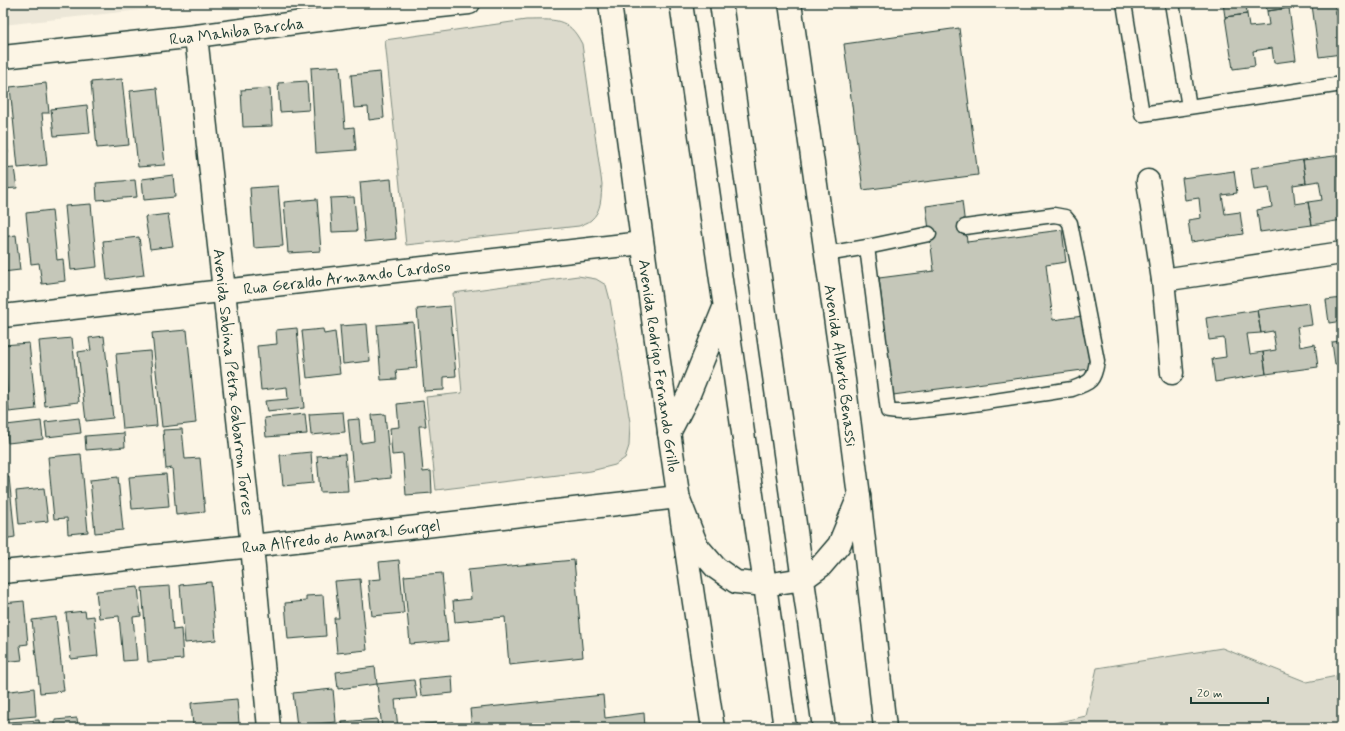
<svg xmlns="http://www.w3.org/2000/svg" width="1345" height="731" viewBox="0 0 1345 731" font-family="Mynerve,sans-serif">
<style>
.built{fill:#ece7d8}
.green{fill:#dcdacc;stroke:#7e8c80}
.building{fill:#c5c7b9;stroke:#1f3d34}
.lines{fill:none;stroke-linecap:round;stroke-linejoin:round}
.lane-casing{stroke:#1f3d34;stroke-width:17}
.street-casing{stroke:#1f3d34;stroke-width:25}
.secondary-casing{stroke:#1f3d34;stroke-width:25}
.lane{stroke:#fcf5e5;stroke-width:14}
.street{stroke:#fcf5e5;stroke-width:22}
.secondary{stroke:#fcf5e5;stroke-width:22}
.labels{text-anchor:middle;stroke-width:3.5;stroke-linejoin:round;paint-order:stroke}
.street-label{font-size:16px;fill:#1f3d34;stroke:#fcf5e5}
</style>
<rect width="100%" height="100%" fill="#fcf5e5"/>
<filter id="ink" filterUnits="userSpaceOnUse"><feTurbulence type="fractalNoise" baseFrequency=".025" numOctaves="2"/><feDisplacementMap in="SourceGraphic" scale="8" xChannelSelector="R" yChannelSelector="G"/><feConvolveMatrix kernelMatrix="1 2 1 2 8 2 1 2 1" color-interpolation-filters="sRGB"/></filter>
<g filter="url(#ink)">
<path class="built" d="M3,3H204L3,25Z"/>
<path class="green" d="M526,20C554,20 568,16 582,44L602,184C601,196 602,211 591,220C588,223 583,224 579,226L406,245L385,40Z
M578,276L596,279L606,285L610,300L630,422L629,446L625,458L615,465L591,471L436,490L426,397L462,393L453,293Z
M1222,648L1307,682L1342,675V728H1032L1086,716L1097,668Z"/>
<path class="building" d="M1223,3H1246L1247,14L1225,17Z
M1266,3H1288L1289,8L1267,11Z
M1325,3H1334L1336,15L1342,14V38H1339L1341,54L1319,57L1312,5Z
M1289,8L1296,60L1274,63L1272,48L1253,51L1255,66L1233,69L1225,17L1247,14L1249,27L1269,25L1267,11Z
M959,28L978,175L863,190L844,44Z
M340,66L345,128L354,127L356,150L316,153L311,68Z
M380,72L384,118L369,120L368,107L354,108L351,75Z
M122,79L129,145L97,148L91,82Z
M307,81L309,110L280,112L278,83Z
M46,83L49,113H42L47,165L18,168L10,87Z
M157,88L165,165L138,167L130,91Z
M270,88L272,126L243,127L241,90Z
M87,105L90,133L54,136L51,109Z
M3,112L8,153L3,154Z
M1342,155V220L1312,225L1308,202L1322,200L1319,181L1306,183L1303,160Z
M1303,160L1306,183L1293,185L1295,204L1308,202L1312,225L1260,232L1257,210L1272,207L1269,188L1254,190L1251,168Z
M14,168L17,188L3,189V169Z
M1234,171L1237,193L1222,195L1225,214L1240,212L1243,234L1191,242L1188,220L1201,218L1199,198L1185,200L1182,178Z
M173,175L175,197L144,200L142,179Z
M391,179L396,239L365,242L360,182Z
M135,180L137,197L97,200L96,183Z
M278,186L283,246L254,248L250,188Z
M354,197L357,231L332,232L330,198Z
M317,199L321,251L288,253L284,202Z
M962,201L967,242L1062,230L1066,262L1046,265L1053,320L1083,316L1090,369L893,395L879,278L934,271L926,206Z
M91,204L97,267L71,270L65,206Z
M52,210L57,260L63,259L65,281L42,284L39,263L31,264L26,213Z
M168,214L173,246L150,249L145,217Z
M16,235L20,270L3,272V237Z
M139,237L144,275L107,280L103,241Z
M1342,298V321L1329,323L1326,300Z
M1309,303L1312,325L1297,327L1300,347L1315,344L1318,367L1266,374L1263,352L1276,350L1273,331L1261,333L1257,310Z
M450,306L456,376L444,377V390L424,391L417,309Z
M1257,310L1261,333L1247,334L1250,354L1263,352L1266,374L1215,382L1212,359L1226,357L1224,338L1209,340L1206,318Z
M413,322L417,368L396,370L397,379L381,380L377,325Z
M367,324L370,361L343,364L340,326Z
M297,328L304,408L267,412L265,401L288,399L287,387L261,390L257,346L277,344L276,330Z
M323,329L324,334L335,332L340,374L307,378L302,331Z
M187,330L196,423L162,427L152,333Z
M104,336L113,418L86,421L78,352L91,350L89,338Z
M72,338L79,402L45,406L39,341Z
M1342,341V363L1335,364L1332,342Z
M29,343L36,409L9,412L3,345Z
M150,351L157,426L123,429L116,354Z
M423,401L426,426H419L423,472L431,471L432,493L406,495L403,454L392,455L390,428L399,427L397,404Z
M343,412L345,432L311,435L309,414Z
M305,414L307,434L266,437L264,418Z
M385,414L391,478L354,482L348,420L359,419L361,443L374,441L372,415Z
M79,418L81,433L47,437L45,422Z
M41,421L43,439L8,443L6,425Z
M182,429L185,459L200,458L205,512L176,515L172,468L166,469L163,430Z
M124,433L125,447L86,450L85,436Z
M311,452L313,483L283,486L280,455Z
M81,454L88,532L68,534L67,518L54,519L48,457Z
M345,454L348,491L320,492L317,456Z
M166,474L169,506L132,509L129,477Z
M9,477L15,537L3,539V478Z
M118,477L123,530L95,533L90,480Z
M44,488L48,521L19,524L16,491Z
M399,560L404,613L372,616L368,580L381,579L379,562Z
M574,560L583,657L509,665L505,617L455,622L453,601L471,599L468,570Z
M442,573L448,641L410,644L404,576Z
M360,579L367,650L337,653L334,618H339L335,581Z
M211,582L216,640L185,643L180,585Z
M170,586L173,630L181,629L183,659L148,662L142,588Z
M138,587L141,616L133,617L137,660L123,661L119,616L99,618L96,591Z
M323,595L326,636L288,639L285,603L306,601V596Z
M24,601L28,644L20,645L22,660L3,662V603Z
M85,611L86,617L94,616L98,656L71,659L66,613Z
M56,617L64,691L40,693L32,620Z
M375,667L377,684L338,689L336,672Z
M452,676L453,693L421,696L419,679Z
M414,680L417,698L395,700L398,728H382L377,684Z
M34,688L36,716L3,719V692Z
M333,689L336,722L297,726L293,693Z
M603,695L605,718L644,713L645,728H472L470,709Z
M237,699L239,723L193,726L191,703Z
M77,718L78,728H55V720Z
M377,719L378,728H343L342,722Z
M39,720L40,728H9L8,722Z
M453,722V728H424V724Z"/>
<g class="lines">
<defs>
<path id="lane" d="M1124,3L1142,114L1342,84
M1172,3L1189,107
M929,234L867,247L888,411C903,414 919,410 934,409C980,404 1026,396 1072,389C1091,382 1094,381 1097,361L1070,223L1065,217L1054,215L965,227
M826,254L867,247"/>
<g id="street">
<path id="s1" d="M610,3C642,245 676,487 713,728"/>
<path id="s2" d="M790,3L844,380L859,496L885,728"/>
<path id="s3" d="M196,36L252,546L269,728"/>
<path id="s4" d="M3,57L196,36L356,15L469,3"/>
<path d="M1148,181L1163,280L1172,373"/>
<path d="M1163,280L1342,253"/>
<path id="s5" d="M3,316L642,243"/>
<path id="s6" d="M3,572L252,546L678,497"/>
</g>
<path id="secondary" d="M681,3L765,585L785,728
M721,3L824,728
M669,433L689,394L724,308
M678,497L697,546L716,568L736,582L765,585L803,579L821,566L839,545L859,496"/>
</defs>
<use href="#lane" class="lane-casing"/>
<use href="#street" class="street-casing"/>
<use href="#secondary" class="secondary-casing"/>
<use href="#lane" class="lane"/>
<use href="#street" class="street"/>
<use href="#secondary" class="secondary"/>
</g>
</g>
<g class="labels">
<g class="street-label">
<text dy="6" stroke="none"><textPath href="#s4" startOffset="235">Rua Mahiba Barcha</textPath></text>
<text dy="6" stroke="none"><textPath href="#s5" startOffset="346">Rua Geraldo Armando Cardoso</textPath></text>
<text dy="6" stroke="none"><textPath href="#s2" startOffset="366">Avenida Alberto Benassi</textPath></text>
<text dy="6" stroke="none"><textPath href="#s1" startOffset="366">Avenida Rodrigo Fernando Grillo</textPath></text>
<text dy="6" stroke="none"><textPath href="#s3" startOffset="348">Avenida Sabina Petra Gabarron Torres</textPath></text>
<text dy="6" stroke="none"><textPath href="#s6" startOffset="340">Rua Alfredo do Amaral Gurgel</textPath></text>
</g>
</g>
<rect width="1345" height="731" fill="none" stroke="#fcf5e5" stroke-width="16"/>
<rect x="8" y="8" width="1329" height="715" fill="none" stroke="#1f3d34" stroke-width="1.5" filter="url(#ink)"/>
<path d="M1191 697v6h77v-6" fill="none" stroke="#1f3d34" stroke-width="2"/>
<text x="1197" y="697" font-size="12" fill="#1f3d34" stroke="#fcf5e5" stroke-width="3" paint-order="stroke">20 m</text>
</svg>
